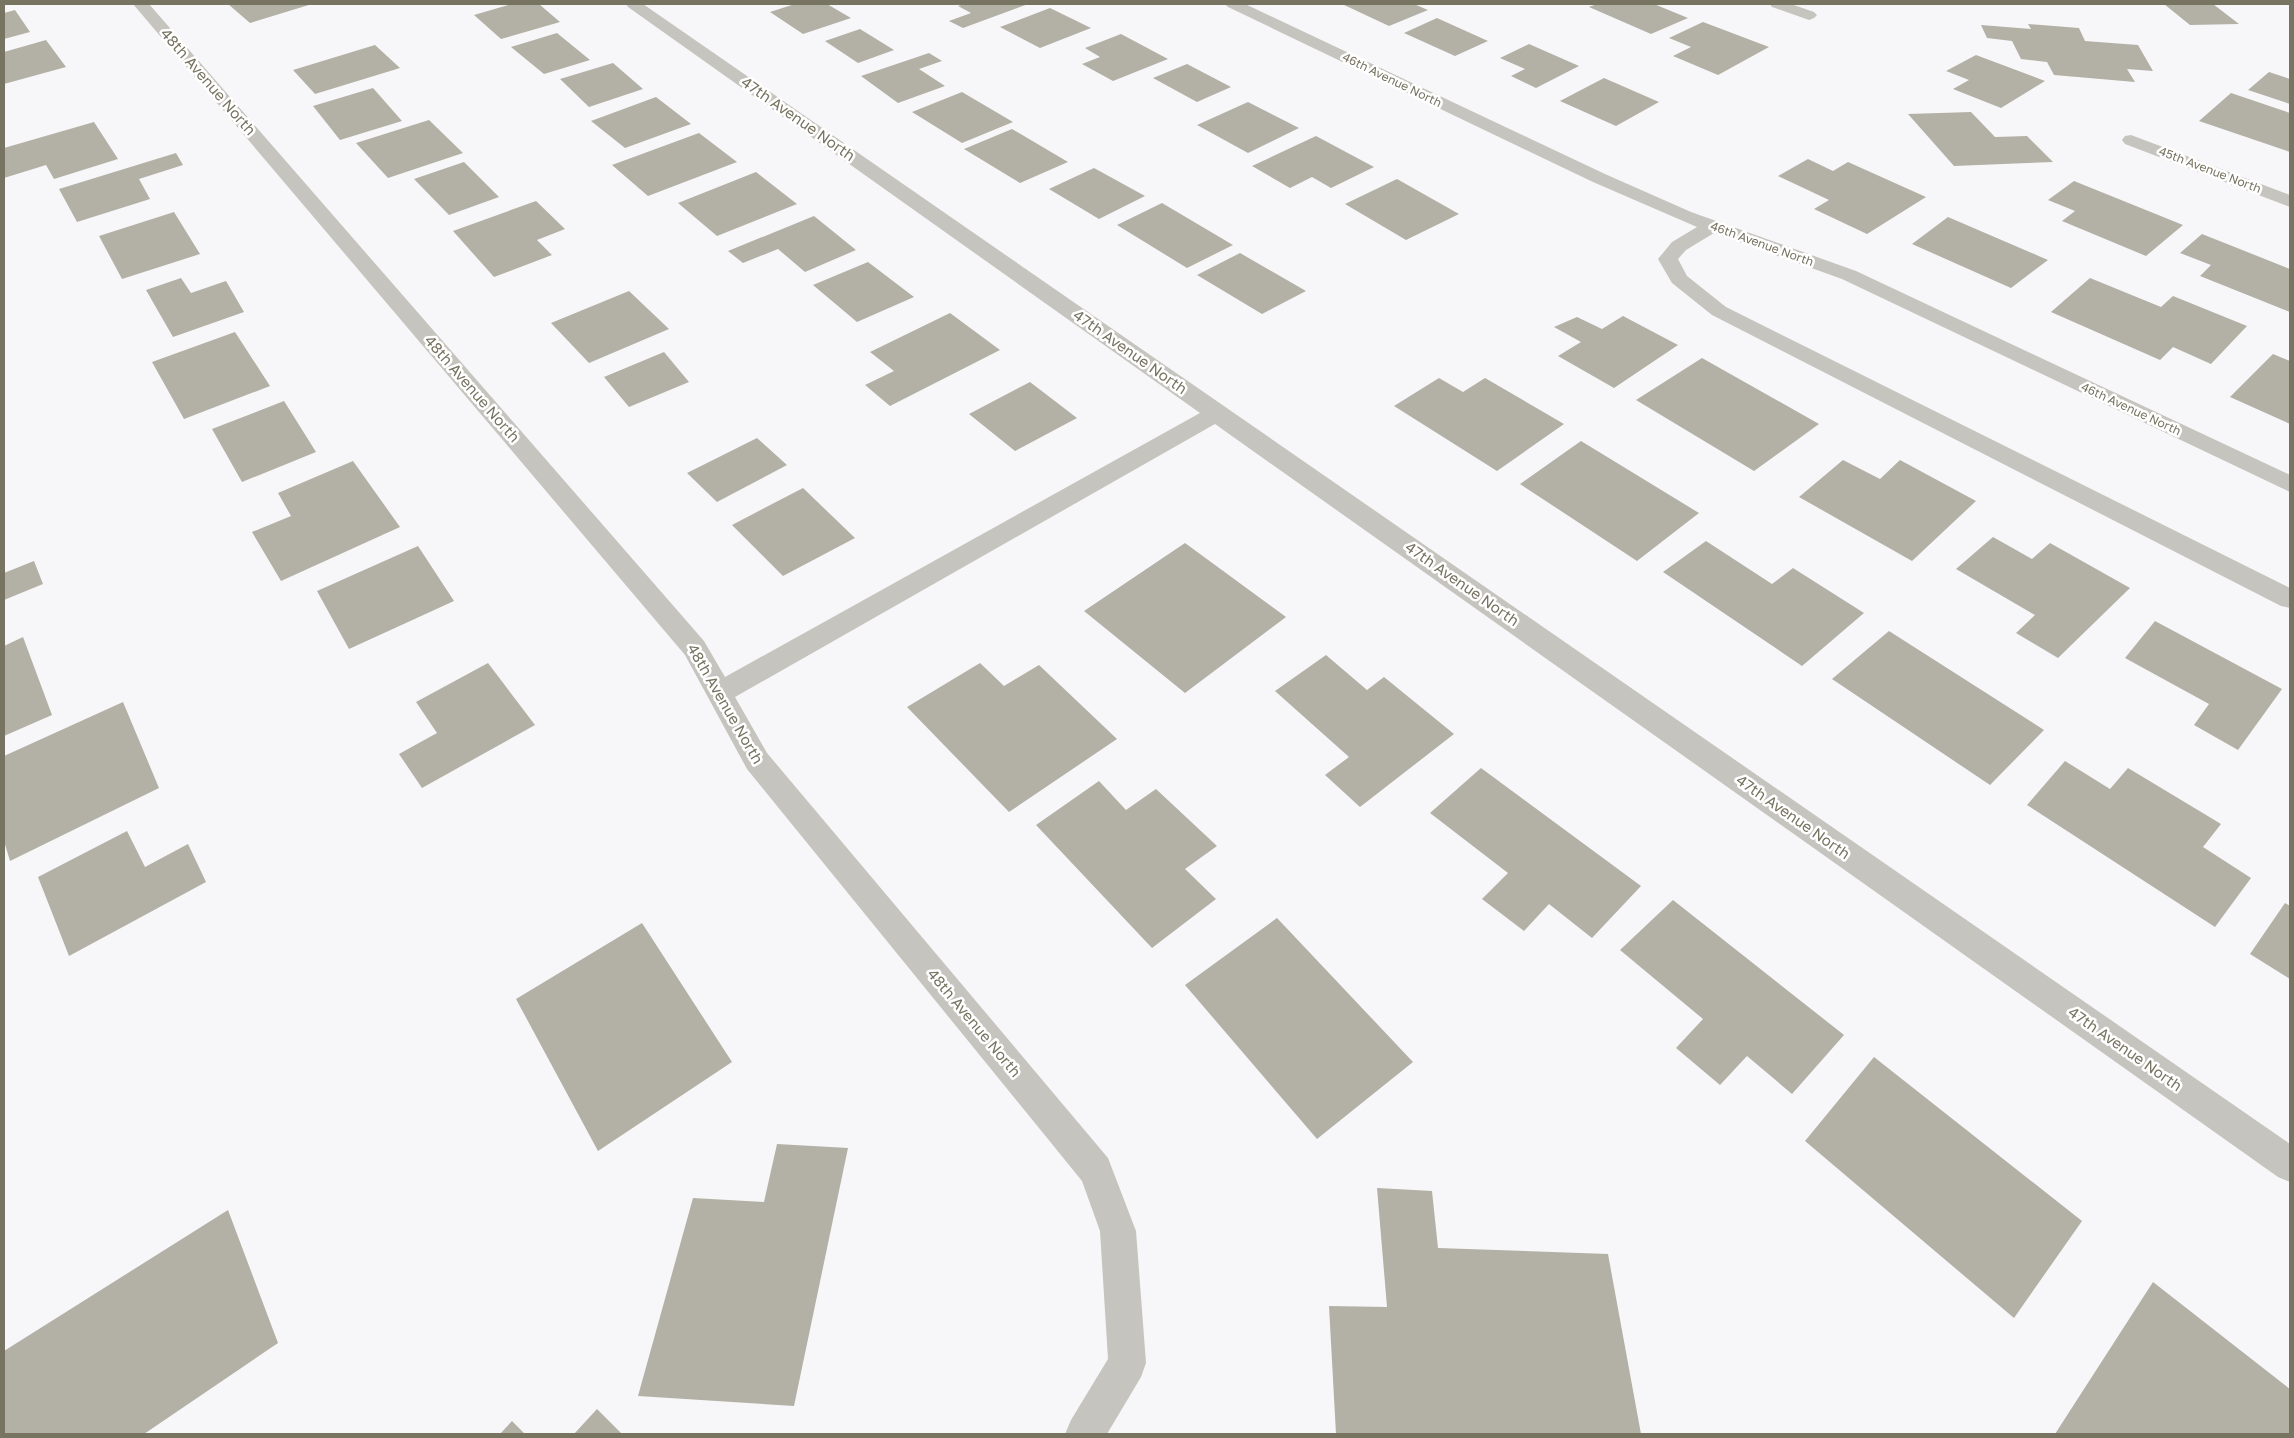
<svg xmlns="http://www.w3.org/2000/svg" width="2294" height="1438" viewBox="0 0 2294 1438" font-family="'Golos Text',sans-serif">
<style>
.building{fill:#b3b0a6}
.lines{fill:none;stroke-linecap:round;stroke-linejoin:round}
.minor{fill:#c6c4be;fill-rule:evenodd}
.labels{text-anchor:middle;stroke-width:5;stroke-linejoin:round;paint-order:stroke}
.far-street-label{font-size:12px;fill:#787462;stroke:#fff}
.street-label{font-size:15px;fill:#787462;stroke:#fff}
</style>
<rect width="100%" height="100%" fill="#f7f7f9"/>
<path class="building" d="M228,4H312L250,23Z
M512,4H539L560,22L501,39L474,15Z
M795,4H827L851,18L803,34L770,12Z
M964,4H1028L963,28L949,21L971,13L958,6Z
M1342,4H1414L1428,10L1389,26Z
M1597,4H1654L1688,18L1651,34L1589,7Z
M2164,4H2213L2239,24L2190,25Z
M1050,8L1091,28L1040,48L1000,27Z
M15,10L30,32L4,39V13Z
M1437,18L1488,41L1455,56L1404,33Z
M1703,22L1769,47L1718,75L1673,56L1691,47L1669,38Z
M2028,24L2079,28L2085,41L2138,45L2153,71L2127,69L2135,82L2054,75L2047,62L2021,59L2012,41L1987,38L1981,25L2031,29Z
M860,29L894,50L858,63L825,41Z
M557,33L590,60L544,74L511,47Z
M1121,34L1168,59L1113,81L1082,64L1100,57L1085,48Z
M46,40L66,67L4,84V52Z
M1529,44L1579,66L1536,88L1511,76L1525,69L1500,58Z
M375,45L400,68L315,94L293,70Z
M929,53L942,61L919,69L945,86L898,103L861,76Z
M1976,55L2045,81L2001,108L1953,89L1969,80L1946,71Z
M613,63L643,89L589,107L560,79Z
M1187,64L1231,87L1197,102L1153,78Z
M2269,72L2290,79V104L2248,90Z
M1604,78L1659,102L1616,126L1560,101Z
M373,88L402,121L340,140L313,106Z
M962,92L1013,122L962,143L912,112Z
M2231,93L2290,113V152L2199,121Z
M656,97L691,124L625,148L591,121Z
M1248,102L1299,128L1248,153L1197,125Z
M1971,112L1995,137L2027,136L2053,162L1954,166L1908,114Z
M429,120L463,153L388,178L356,143Z
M94,122L118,159L54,179L46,165L4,178V148Z
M1012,129L1068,162L1020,183L964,149Z
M699,133L737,162L648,196L612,165Z
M1316,136L1374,167L1331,188L1312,177L1290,188L1252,166Z
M176,153L183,165L139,179L150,199L77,222L59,189Z
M1808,159L1833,171L1848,162L1926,197L1867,234L1814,209L1829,200L1778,176Z
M464,162L499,197L449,215L414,179Z
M1094,168L1145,196L1099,219L1049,189Z
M756,172L797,204L717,236L678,203Z
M1397,179L1459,214L1406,240L1345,204Z
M2074,181L2183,225L2146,256L2062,221L2075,211L2048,200Z
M536,201L565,229L537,240L552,255L494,277L453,231Z
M1162,203L1233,245L1187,268L1117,225Z
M174,212L200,254L122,279L99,236Z
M814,216L856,250L805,272L778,249L743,263L728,251Z
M1948,217L2048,260L2011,288L1912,244Z
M2202,234L2290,269V312L2200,276L2211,265L2180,253Z
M1240,253L1306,291L1262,314L1197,275Z
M868,262L914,297L857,322L813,285Z
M181,278L191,293L226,281L244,312L173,337L146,290Z
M2090,278L2161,307L2173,296L2247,326L2211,364L2173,347L2160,360L2051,312Z
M629,291L669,329L589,363L551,323Z
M950,313L1000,350L890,406L865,385L894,371L870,352Z
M1623,316L1678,345L1614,388L1558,356L1581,342L1554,327L1577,317L1602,329Z
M235,332L270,386L184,419L152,362Z
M664,352L689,382L629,407L604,377Z
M2273,354L2290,361V424L2230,397Z
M1702,358L1819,424L1754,471L1636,400Z
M1439,378L1463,392L1485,378L1564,424L1497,471L1394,406Z
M1030,382L1077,418L1015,451L969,414Z
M284,401L316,452L242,482L212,429Z
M757,438L787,465L717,502L687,473Z
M1581,441L1699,513L1637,561L1520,484Z
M1843,460L1880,479L1900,460L1976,501L1912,561L1799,497Z
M353,461L400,527L281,581L252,532L291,516L278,493Z
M803,488L855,538L783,576L732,525Z
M1993,537L2032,559L2050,543L2130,588L2058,658L2016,633L2035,615L1956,569Z
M1706,541L1772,584L1793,568L1864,613L1802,666L1663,572Z
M1185,543L1286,617L1185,693L1084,611Z
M418,546L454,601L349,649L317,591Z
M34,561L43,584L4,600V573Z
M2155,621L2282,689L2238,750L2194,725L2209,704L2125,658Z
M1889,631L2044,730L1990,785L1832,679Z
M23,637L52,715L4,736V646Z
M1326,655L1367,690L1384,677L1454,734L1360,807L1325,775L1349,757L1275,691Z
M488,663L535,725L422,788L399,754L437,733L416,702Z
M980,663L1004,686L1039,665L1117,739L1009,812L907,707Z
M123,702L159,788L10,861L4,841V756Z
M2065,761L2110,789L2128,768L2221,824L2203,847L2251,878L2215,927L2027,805Z
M1481,768L1641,886L1592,938L1549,904L1524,931L1482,899L1508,873L1430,813Z
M1099,781L1126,810L1156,789L1217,846L1185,869L1216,899L1152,948L1036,825Z
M127,831L145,867L188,844L206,882L69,956L38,877Z
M1673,900L1844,1035L1792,1094L1747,1056L1720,1085L1676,1048L1703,1019L1620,950Z
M2285,903L2290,906V979L2250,954Z
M1277,918L1413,1062L1317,1139L1185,985Z
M642,923L732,1062L598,1151L516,999Z
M1874,1057L2082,1221L2014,1318L1805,1141Z
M777,1144L848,1148L794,1406L638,1396L693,1198L764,1202Z
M1377,1188L1432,1191L1438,1248L1608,1254L1641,1434H1336L1329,1306L1387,1307Z
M228,1210L278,1343L144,1434H4V1351Z
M2153,1282L2290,1389V1434H2055Z
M597,1409L622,1434H574Z
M512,1421L525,1434H500Z"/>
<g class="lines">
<path class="minor" d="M133,4H149L704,641L725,677L1200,413L628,7L626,4H643L2290,1144V1182L2278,1177L1215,424L735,697L767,753L1108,1158L1136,1231L1146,1363L1141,1377L1107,1434H1065L1071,1420L1108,1359L1100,1231L1082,1181L747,769L685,655Z
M1225,4H1245L1605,174L1691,212L1856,271L2290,475V492L1842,279L1714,233L1686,250L1678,259L1687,276L1726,307L2290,588V608L2281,606L1712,315L1672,283L1658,259L1672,242L1697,227L1593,182L1228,7Z
M1770,4H1791L1814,12L1817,15L1814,18L1809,20L1772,7Z
M2131,135L2290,195V207L2125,144L2122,140L2125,136Z"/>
</g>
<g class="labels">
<g class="far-street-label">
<text transform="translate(1392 80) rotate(26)" y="4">46th Avenue North</text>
<text transform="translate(2210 170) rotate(21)" y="4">45th Avenue North</text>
<text transform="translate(1762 244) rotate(20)" y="4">46th Avenue North</text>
<text transform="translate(2131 409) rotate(25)" y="4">46th Avenue North</text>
</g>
<g class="street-label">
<text transform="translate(208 82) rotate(49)" y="5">48th Avenue North</text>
<text transform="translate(798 119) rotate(35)" y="5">47th Avenue North</text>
<text transform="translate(1130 352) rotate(35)" y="5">47th Avenue North</text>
<text transform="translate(472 389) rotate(49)" y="5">48th Avenue North</text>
<text transform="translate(1462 584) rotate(35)" y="5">47th Avenue North</text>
<text transform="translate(725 704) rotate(60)" y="5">48th Avenue North</text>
<text transform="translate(1793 817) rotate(35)" y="5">47th Avenue North</text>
<text transform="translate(974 1023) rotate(50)" y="5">48th Avenue North</text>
<text transform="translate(2125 1049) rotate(35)" y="5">47th Avenue North</text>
</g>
</g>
<rect width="2294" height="1438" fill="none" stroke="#787462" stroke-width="10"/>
</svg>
